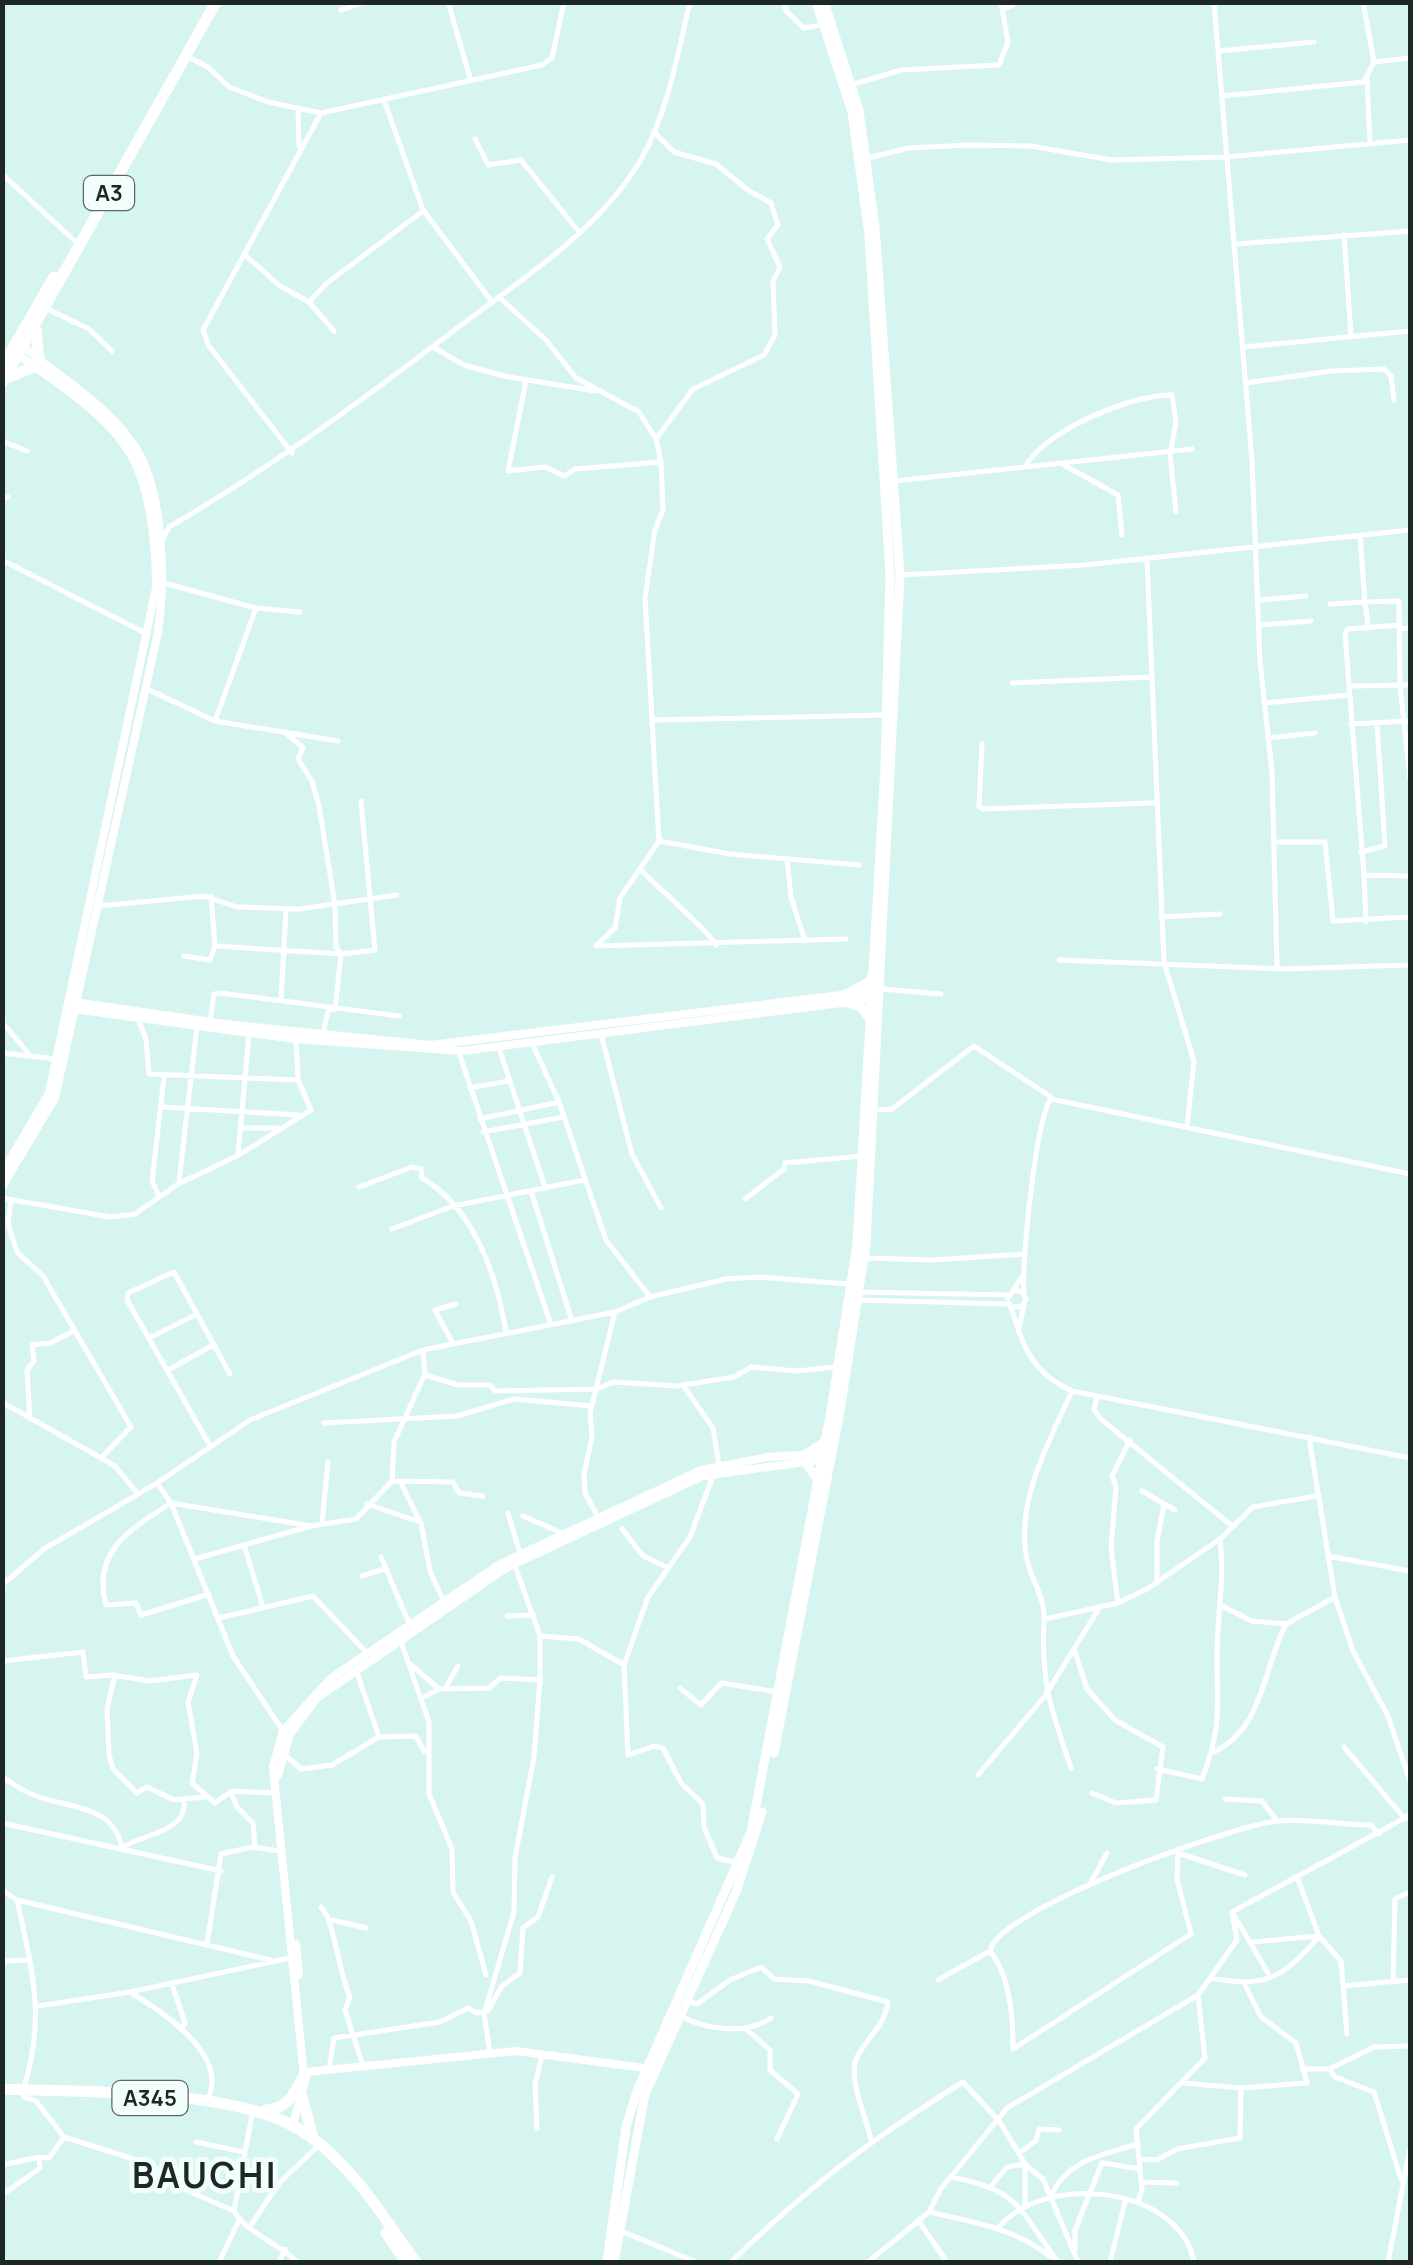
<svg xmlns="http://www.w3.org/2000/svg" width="1413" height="2265" viewBox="0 0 1413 2265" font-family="Manrope,sans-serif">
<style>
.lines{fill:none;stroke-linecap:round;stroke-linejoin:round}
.street{stroke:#fff;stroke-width:5}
.secondary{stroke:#fff;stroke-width:8}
.primary{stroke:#fff;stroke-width:9}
.highway{stroke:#fff;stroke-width:11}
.labels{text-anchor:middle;stroke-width:10;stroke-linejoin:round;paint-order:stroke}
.shield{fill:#f2fefc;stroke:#5d6866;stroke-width:2.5}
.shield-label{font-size:22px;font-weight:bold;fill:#1d2826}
.district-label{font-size:35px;font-weight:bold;letter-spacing:2.5px;fill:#1d2826;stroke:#f2fefc}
</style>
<rect width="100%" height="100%" fill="#d7f5f0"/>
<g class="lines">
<path class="street" d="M448,2L470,78
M784,2L786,11L804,28L822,25
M1002,2L1007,8L1018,2
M1214,2L1252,461L1260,662L1272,772L1277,967
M341,10L365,2
M1218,51L1314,42
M188,57L208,67L229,87L268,102L321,113L542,65L552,58L564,2
M1374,62L1410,58
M1367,79L1370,144
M851,85L901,70L999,65L1008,42L1001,2
M1223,96L1364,82L1374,62L1363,2
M384,100L423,210L492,302
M298,110L299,146
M654,132L674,152L716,164L749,191L771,203L778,225L767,239L780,267L773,281L775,335L764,355L693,389L656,439
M475,139L488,165L521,160L579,232
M867,158L909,148L968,145L1031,146L1111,160L1227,157L1410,140
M2,174L77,243
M1344,235L1351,335
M1236,244L1410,231
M245,255L280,286L309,302L327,283L423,211
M500,298L546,340L576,378L639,412L656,439L661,462L663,510L655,529L645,598L659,841L620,898L615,928L596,946L846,939
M309,302L334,331
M45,308L89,329L112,351
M433,347L464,365L504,376L595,391
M1244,347L1410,331
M526,381L508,471L545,467L564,476L575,469L661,462
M1246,383L1331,371L1384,369L1391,376L1394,400
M2,441L27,451
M292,453L209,346L203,330L321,113
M1064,465L1118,495L1122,535
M1025,467C1044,431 1132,394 1172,395L1176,423L1170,454L1176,512
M895,481L1192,449
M2,499L8,497
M1360,536L1365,602L1399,601L1400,685L1410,779
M162,540L169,527C271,468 362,400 456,329C520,280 598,232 640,161C668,113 677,56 690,2
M1147,559L1164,962L1194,1061L1187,1127
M2,560L147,634
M901,575L1085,565L1410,530
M164,583L256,608L300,612
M1259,600L1306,596
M1330,604L1365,602L1368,626
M1260,625L1311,621
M1400,625L1348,629L1345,633L1364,875L1410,876
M1400,629L1410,628
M1012,683L1151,677
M1349,686L1410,685
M145,688L215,721L338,741
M1265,703L1349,695
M654,720L886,715
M215,721L256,608
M1351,724L1410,721
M288,735L303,748L298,759L312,781L319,806L335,905L336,947L341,954L335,1009L328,1011L323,1033
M1268,738L1315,733
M982,744L979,807L983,809L1154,803
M659,841L730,854L859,865
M1276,842H1325L1333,921L1410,917
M1361,852L1385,846L1377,724
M787,859L791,897L805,941
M642,871C656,886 710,932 716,945
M1364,875L1366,922
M211,896L215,946
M99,906L204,896L237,907L299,909L397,895
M1161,917L1220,914
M184,956L210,960L215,946L341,954L375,950L361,801
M1059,960L1283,969L1410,965
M882,989L941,994
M281,1000L286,910
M138,1019L146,1039L149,1074L298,1080
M2,1022L29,1054
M210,1022L214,994L221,993L399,1016
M601,1034L632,1154L661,1208
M532,1043L559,1102L606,1240L650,1297
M499,1048L545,1187
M458,1050L551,1325
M2,1053L56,1059
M470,1088L508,1081
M162,1107L299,1115
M875,1110L892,1109L974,1046L1051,1097
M480,1119L559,1102
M241,1128H278
M483,1132L563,1117
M238,1155L249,1034
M179,1182L197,1026
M359,1187L412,1167L421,1169L422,1178C474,1208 497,1276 506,1332
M531,1191L572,1321
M159,1196L152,1181L164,1077
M2,1198L110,1217L135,1214L178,1184L237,1156L311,1110L298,1080L296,1039
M745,1199L784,1169L785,1163L862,1156
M11,1200L8,1224L17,1252L43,1276L131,1427L102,1457
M392,1229L453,1206L584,1180
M864,1258L932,1260L1025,1254
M1013,1291H1021L1026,1299L1022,1306L1013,1307
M859,1292L1009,1295
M1024,1293C1021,1264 1036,1118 1051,1099L1410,1174
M1008,1298L1021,1278
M858,1300L1009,1304
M1010,1304C1023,1345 1030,1372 1072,1391L1410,1458
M1019,1328L1024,1305
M149,1338L195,1315
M452,1342L435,1310L456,1304
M423,1350L425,1375L458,1385H490L495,1391L596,1389L614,1382L677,1386L734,1377L751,1367L797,1371L835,1367
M170,1369L213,1345
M685,1388L713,1428L719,1465
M1097,1396L1094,1410L1102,1420L1232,1526
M2,1402L115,1466L138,1494
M30,1419L27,1370L34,1361L32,1345L51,1343L73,1331
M324,1423L457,1416L514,1399L592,1406
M1309,1437L1335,1597L1353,1651L1388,1716L1410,1781
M209,1444L127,1300L128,1293L174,1272L230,1374
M713,1476L690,1537L648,1597L624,1665L628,1755L654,1746L663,1748L681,1783L703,1804L704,1827L717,1858L739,1863
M392,1481L394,1442L424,1376
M157,1483L171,1503L233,1656L283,1731
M401,1483L419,1520
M1142,1491L1175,1510
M367,1504L420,1522
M508,1513L520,1553
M523,1516L562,1533
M598,1517L585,1493L584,1474L592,1437L590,1413L615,1312
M421,1523L430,1571L443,1600
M322,1524L328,1462
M622,1529L643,1556L668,1568
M245,1548L263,1607
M1328,1556L1410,1571
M381,1557L409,1623
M195,1559L311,1526L356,1519L392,1481L453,1482L459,1493L483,1496
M362,1576L384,1569
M1157,1583V1541L1164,1505
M2,1585L44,1549L157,1483L250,1420L423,1350L615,1312L650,1297L726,1279L760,1277L848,1284
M209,1594L141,1615L136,1603L106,1605C91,1551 132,1528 171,1503L311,1526
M1118,1603L1111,1548L1116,1487L1112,1476L1130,1440
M1220,1605L1252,1621L1286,1624
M507,1616L534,1615
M219,1618L313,1596L366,1652
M1045,1619L1118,1603L1147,1589L1220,1539L1253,1507L1317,1496
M540,1636L579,1639L624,1665
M401,1642L429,1722V1794L452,1849L453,1892L471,1921L486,1975
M1074,1649L1087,1689L1115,1720L1163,1747L1156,1800L1116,1803L1092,1793
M2,1661L83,1652L86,1677L113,1675L149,1681L197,1675L188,1702L197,1754L192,1783L215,1803L232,1791L274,1793
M410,1664L439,1689L489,1688L501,1678L540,1680
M356,1670L379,1737
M115,1675L107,1709L109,1755L113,1769L137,1793L147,1787L174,1800L205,1797
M680,1688L701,1705L721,1683L778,1692
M445,1689L458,1666
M421,1698L439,1689
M1344,1747L1405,1819
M1211,1753C1263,1732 1263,1668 1286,1624L1335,1597
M285,1755L301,1769L332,1765L379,1737L416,1736L424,1751
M1071,1768C1050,1707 1041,1683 1044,1619C1046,1601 1031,1578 1027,1560C1015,1501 1049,1442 1072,1391
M1157,1769L1202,1779C1222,1727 1217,1709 1217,1656C1217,1616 1225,1579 1220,1539
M978,1775L1045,1696L1098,1610
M2,1777C12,1783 21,1790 31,1794C67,1809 113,1803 122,1848
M231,1793L237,1807L253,1823L255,1846
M1225,1799L1262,1801L1277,1821
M2,1823L221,1871
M122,1848C140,1834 188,1833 184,1801
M1178,1853L1245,1875
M1298,1879L1319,1936L1341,1961L1347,2034
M1090,1884L1107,1853
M2,1890L17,1900L270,1960
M17,1900C32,1970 46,2016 24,2087
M321,1907C334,1919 339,1974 350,1997L345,2010L363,2066
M1232,1912L1410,1815
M1232,1912L1268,1973
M332,1920L366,1928
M1253,1942L1319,1936
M207,1944L221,1854L252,1847L280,1851
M990,1951C998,1909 1225,1829 1271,1822C1303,1817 1338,1825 1371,1825L1379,1834
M2,1961L30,1960
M1211,1978C1265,1989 1285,1977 1319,1936
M938,1980L990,1951C1010,1976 1013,2016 1013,2049
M1393,1981L1395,1899L1410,1892
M172,1984L185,2023L182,2028
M1343,1986L1410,1980
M133,1994C161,2011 229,2054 208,2098
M686,2001L697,2004L730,1980L761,1967L774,1979L809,1981L888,2002C884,2027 870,2034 858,2055C846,2075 866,2117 871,2139
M38,2006L130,1992L290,1958
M682,2017C709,2030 745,2035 771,2018
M746,2029L770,2050V2070L798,2094L777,2139
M1013,2049L1191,1934L1177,1879L1178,1853
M490,2053L484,2014L514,1912L515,1858L534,1757L540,1680V1636L515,1566
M329,2069L334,2038L440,2022L468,2008L477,2013L488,2011L502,1986L520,1973L523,1928L538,1917L552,1877
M1302,2069H1329L1374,2047L1410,2046
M1329,2069L1335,2077L1374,2092L1401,2179
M1183,2083L1241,2088L1307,2083L1296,2043L1261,2017L1245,1985
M24,2097L36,2101L64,2137L152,2165L168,2182L234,2211C245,2232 280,2244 297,2262
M537,2129L535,2084L542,2055
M196,2142L244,2152
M1019,2153L1036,2141L1039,2129L1059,2130
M1140,2159L1157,2160L1177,2149L1240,2138L1241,2088
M1103,2163L1140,2169
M2,2165L39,2157
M951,2177C1021,2190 1019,2210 1058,2262
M1141,2182L1177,2183
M992,2185L1007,2167L1025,2164
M1052,2194C1068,2159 1104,2155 1138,2144
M2,2195L40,2168L39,2157L49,2158L64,2137
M1138,2202L1142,2189L1136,2129L1205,2058L1198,1995
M1025,2206V2164
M234,2211L252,2115
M929,2212C974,2222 1014,2228 1051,2257
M918,2220L947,2262
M251,2225L280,2182L315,2149
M999,2227C1047,2171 1180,2187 1194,2262
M621,2231L696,2262
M1075,2249V2230L1102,2163
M219,2262L239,2220
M279,2262L285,2249
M731,2262C808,2187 871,2139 963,2082L1000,2122L1025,2164L1043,2179L1078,2262
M868,2262L929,2212L940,2190L1007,2108L1198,1995L1237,1940L1232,1912
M1110,2262L1125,2202
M1388,2262L1410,2149"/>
<path class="secondary" d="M74,1002L225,1024L431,1045L874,991
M73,1009L296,1039L462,1051L873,999
M2,1173L49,1093L156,588C156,546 151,486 128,450C104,412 52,380 16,353
M2,1187L55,1098L157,637C166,584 165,485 131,441C104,403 56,374 20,344
M278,1776L290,1734L317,1698L506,1568L703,1476L826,1459
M296,1944L299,1975
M306,2072L516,2051L645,2068
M304,2077L273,1767L283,1731L331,1678L500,1564L701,1470L768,1457L829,1453
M292,2127L306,2078"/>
<path class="primary" d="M846,994L869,982L873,973
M847,1003L861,1007L871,1021
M805,1455L824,1442
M805,1462L817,1479
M774,1753L840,1411L866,1244L900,575L875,227L859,110L824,2
M607,2262L626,2127L637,2091L751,1832L831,1411L857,1244L885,768L890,575L869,235L852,112L816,2
M614,2262L645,2094L736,1892L762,1812"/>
<path class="highway" d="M36,330L39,360
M2,367L54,277
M7,378L34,367
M2,383L216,2
M2,2089C86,2093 242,2087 308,2135C354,2167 384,2218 416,2262
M302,2097L312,2134
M266,2110C288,2109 295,2093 304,2075
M386,2233L406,2262"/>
</g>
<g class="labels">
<g class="shield">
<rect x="84" y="176" width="50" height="34" rx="8"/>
<rect x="112.5" y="2081" width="75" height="34" rx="8"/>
</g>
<g class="shield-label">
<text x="109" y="201">A3</text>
<text x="150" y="2106">A345</text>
</g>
<g class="district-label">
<text x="205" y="2188">BAUCHI</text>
</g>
</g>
<rect width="1413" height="2265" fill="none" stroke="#1d2826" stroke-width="10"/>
</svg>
